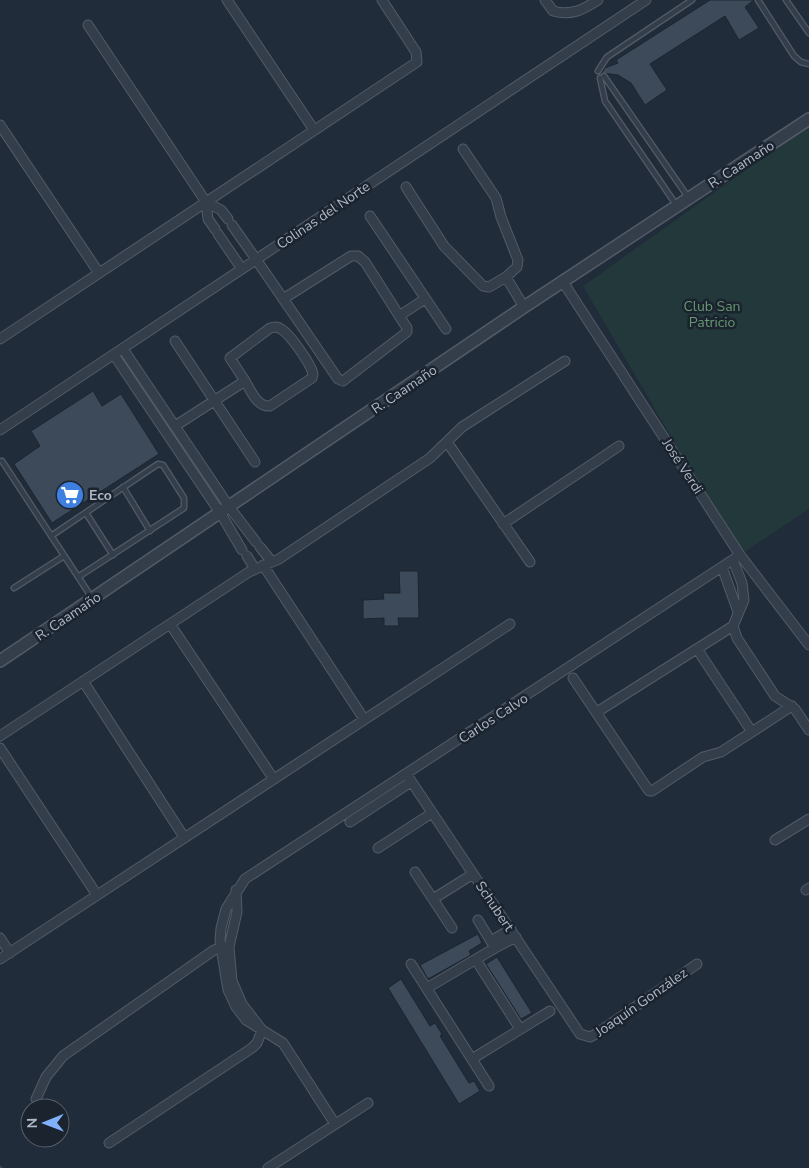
<svg xmlns="http://www.w3.org/2000/svg" width="809" height="1168" viewBox="0 0 809 1168" font-family="'Nunito Sans',sans-serif">
<style>
.green{fill:#23383b}
.lines{fill:none;stroke-linecap:round;stroke-linejoin:round}
.stream{stroke:#344761;stroke-width:3}
.building{fill:#3d4a59;stroke:#1c2530}
.service-casing{stroke:#525b67;stroke-width:7}
.minor-casing{stroke:#525b67;stroke-width:11}
.tertiary-casing{stroke:#525b67;stroke-width:14}
.service{stroke:#343e4a;stroke-width:4.5}
.minor{stroke:#343e4a;stroke-width:9}
.tertiary{stroke:#343e4a;stroke-width:11}
.labels{text-anchor:middle;stroke-width:5;stroke-linejoin:round;paint-order:stroke}
.street-label{font-size:14px;fill:#afb8c6;stroke:#1a232e}
.park-label{font-size:14px;fill:#669771;stroke:#1a232e}
.poi-label{font-size:14px;font-weight:bold;fill:#afb8c6;stroke:#1a232e;text-anchor:start}
</style>
<rect width="100%" height="100%" fill="#212c3a"/>
<path class="green" d="M809,125V509L740,555L583,286Z"/>
<g class="lines">
<path class="stream" d="M0,1167L1,1168"/>
</g>
<path class="building" d="M710,0H754L745,7L759,28L739,40L725,16L650,64L667,90L645,105L631,83L618,75L602,73L605,68L618,63L616,60Z
M93,391L102,406L121,394L159,454L52,523L14,464L40,446L31,431Z
M399,571H418L419,618H398L399,626H384V618L363,619V600L384,599L383,593H400Z
M478,934L482,943L469,951L471,955L428,979L420,965Z
M497,957L532,1013L521,1019L486,964Z
M401,979L430,1026L435,1023L442,1034L440,1036L469,1083L474,1081L480,1091L459,1104L388,988Z"/>
<g class="lines">
<defs>
<path id="service" d="M758,0L794,56L801,62L809,64
M786,0L809,33
M598,71L607,57L692,0
M604,76L688,197
M600,78L605,101L677,206
M2,461L92,598
M123,487L150,531
M86,513L113,555
M51,536L158,464L163,465L184,498V508L78,577
M14,588L64,556"/>
<path id="minor" d="M227,0L314,130
M545,0L553,11C571,16 583,10 598,0
M88,25L206,202
M0,125L99,273
M406,187L444,246L483,286L489,287L506,277L517,267L518,260L501,217L496,198L463,149
M370,216L446,329
M232,225C268,276 303,328 338,379L343,381L407,332V328L365,262L358,256H351L283,299
M215,229L208,219L206,202L221,210L228,219
M218,234L242,269
M506,277L524,307
M563,282L740,555L809,645
M399,316L425,299
M0,339L417,62L416,52L382,0
M175,341L255,462
M123,349L230,508L256,542
M114,355L221,514L242,550
M175,426L245,381C251,391 257,407 270,406L312,378L313,374C311,364 290,334 281,329C277,326 274,327 270,328L230,358L245,381
M0,430L646,0
M447,442L530,562
M503,524L619,446
M260,547L272,562
M247,556L255,569
M733,560L742,583L744,600L733,626L737,638L775,696L795,709L809,730
M263,565L364,719
M722,567L738,612
M170,624L273,778
M697,649L752,732
M573,678L649,791H652L703,757L721,752L792,706
M83,681L184,837
M597,712L733,626
M0,736L249,572L279,559L430,458L462,427L565,361
M0,748L97,895
M407,775L580,1034L590,1037L596,1034L697,964
M350,822L411,782
M775,840L809,819
M378,848L432,813
M415,872L452,928
M806,890L809,888
M433,899L473,874
M0,938L10,953
M491,941L511,929
M495,948L516,937
M0,959L510,624
M476,960L520,1029
M411,964L489,1086
M427,988L495,948L478,920
M472,1059L550,1011
M36,1099L46,1077L63,1056L214,950L225,947
M335,1124L283,1043L246,1020L236,1007L228,990L220,941L221,928L226,909L245,879L740,555
M109,1143L252,1048L257,1043L262,1030L242,1004L232,981L229,947L237,912L236,890
M268,1168L368,1103"/>
<path id="tertiary" d="M0,661L524,307L809,119"/>
</defs>
<use href="#service" class="service-casing"/>
<use href="#minor" class="minor-casing"/>
<use href="#tertiary" class="tertiary-casing"/>
<use href="#service" class="service"/>
<use href="#minor" class="minor"/>
<use href="#tertiary" class="tertiary"/>
</g>
<defs>
<symbol id="supermarket-disc" viewBox="-11 -11 22 22"><circle r="9.5" fill="#3f7fe0" stroke="#1a232e"/><path d="M-6-5.5h2.5l.6 2H6L4.5 2H-2.5L-4.4-4H-6ZM-1.5 3.2a1.3 1.3 0 1 0 .1 0ZM3 3.2a1.3 1.3 0 1 0 .1 0Z" fill="#fff"/></symbol>
</defs>
<g fill-rule="evenodd">
<use href="#supermarket-disc" x="54" y="479" width="32" height="32"/>
</g>
<g class="labels">
<g class="street-label">
<text transform="translate(741 164) rotate(-33)" y="5">R. Caamaño</text>
<text transform="translate(323 215) rotate(-34)" y="5">Colinas del Norte</text>
<text transform="translate(404 389) rotate(-34)" y="5">R. Caamaño</text>
<text transform="translate(683 466) rotate(57)" y="5">José Verdi</text>
<text transform="translate(68 616) rotate(-34)" y="5">R. Caamaño</text>
<text transform="translate(493 718) rotate(-33)" y="5">Carlos Calvo</text>
<text transform="translate(495 906) rotate(56)" y="5">Schubert</text>
<text transform="translate(641 1002) rotate(-35)" y="5">Joaquín González</text>
</g>
<g class="park-label">
<text x="712" y="311">Club San<tspan x="712" dy="16">Patricio</tspan></text>
</g>
<g class="poi-label">
<text x="89" y="500">Eco</text>
</g>
</g>
<g transform="translate(45 1123) rotate(269)"><circle r="24" fill="#1a232e" stroke="#565f6b"/>
<path d="M0-4L9 19L0 12L-9 19Z" fill="#81b1fa"/>
<text y="-8" font-size="14" font-weight="bold" text-anchor="middle" fill="#afb8c6">N</text>
</g>
</svg>
